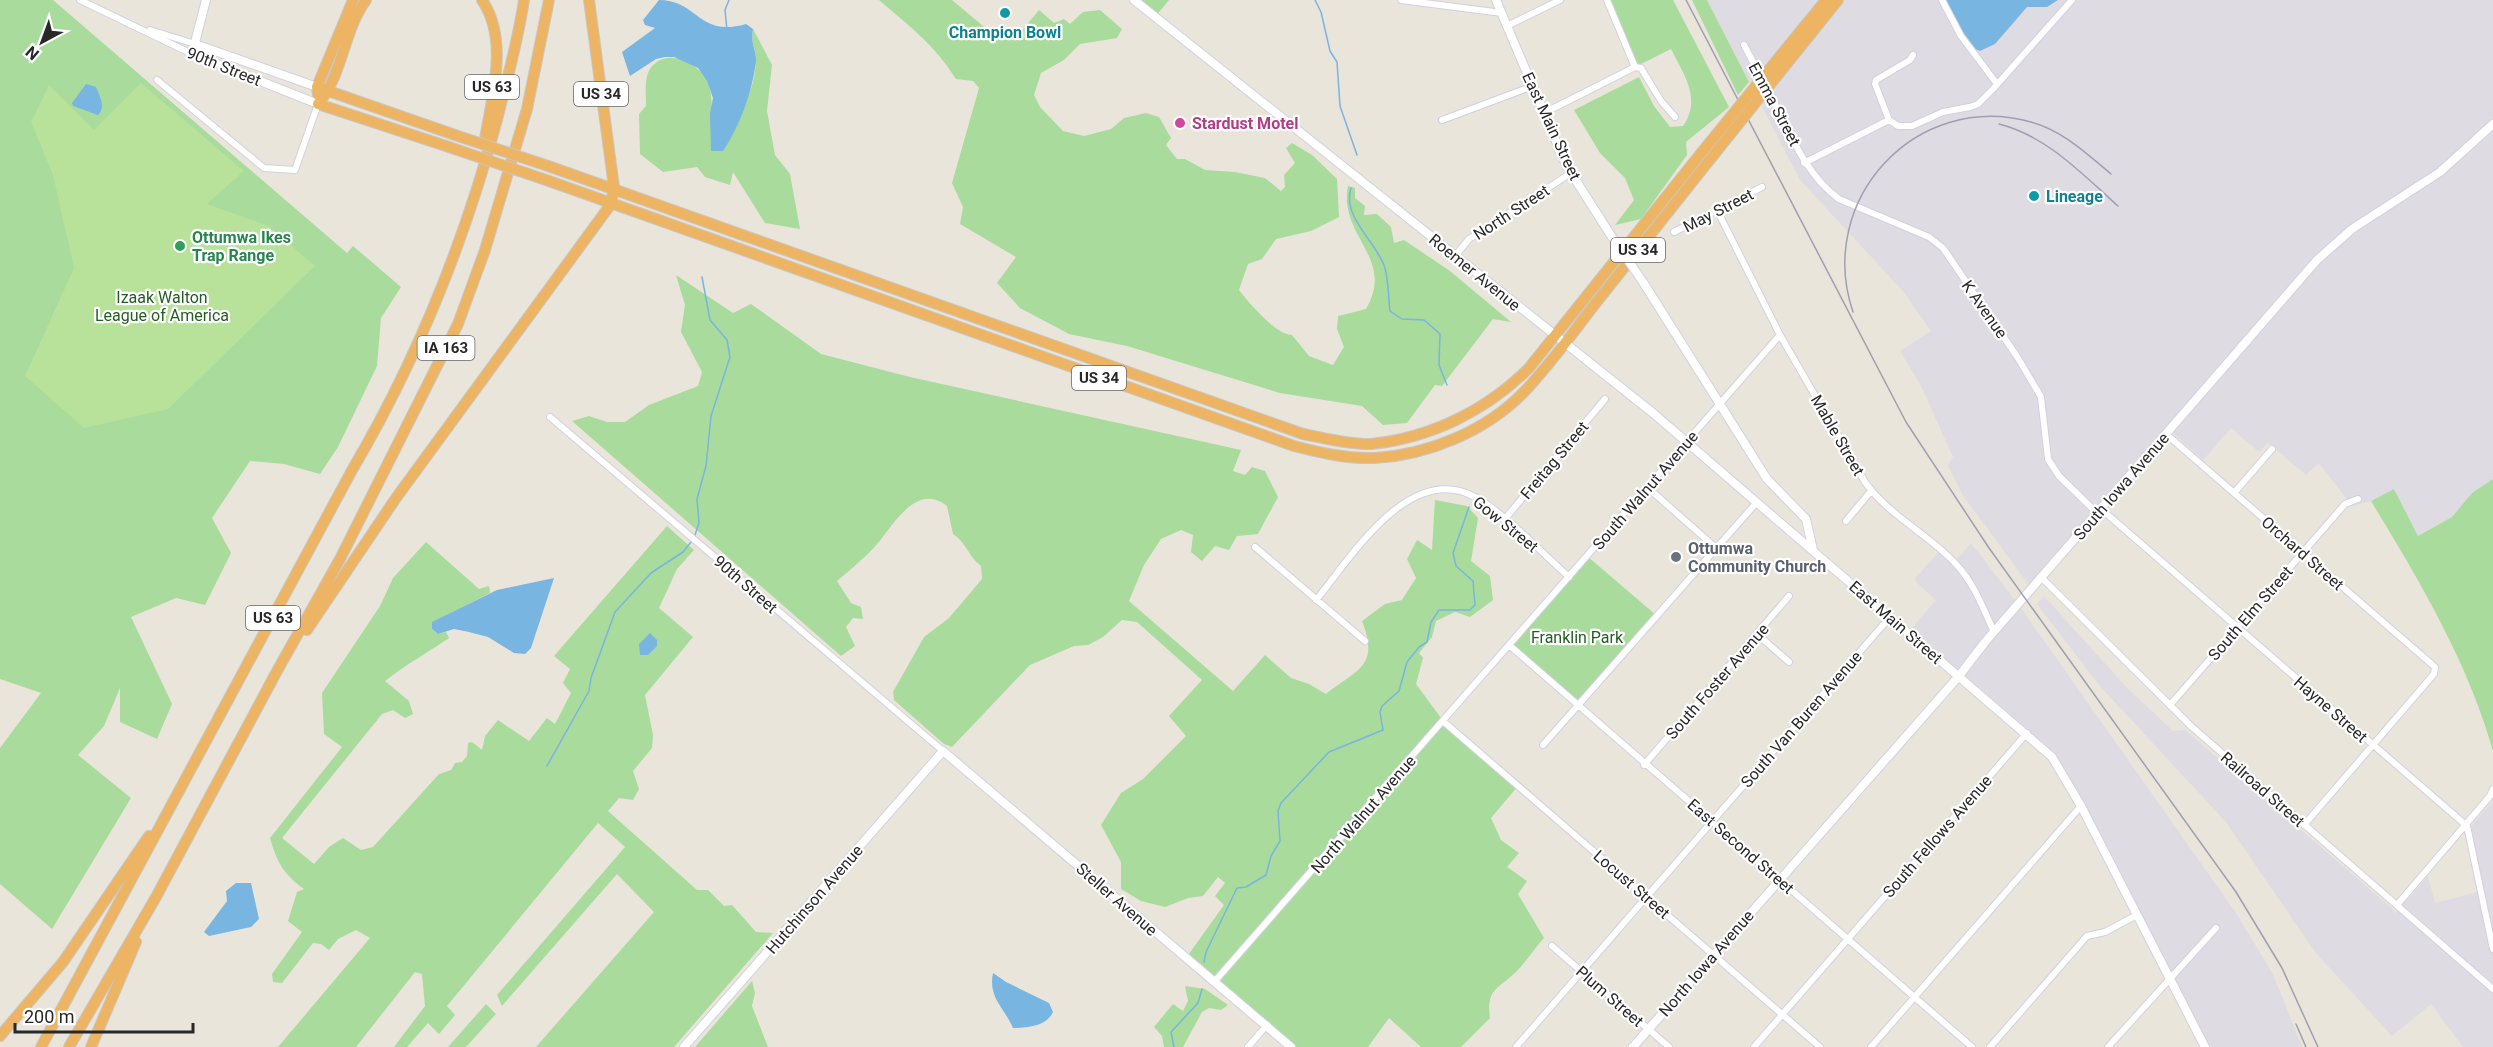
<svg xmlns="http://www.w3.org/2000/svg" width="2493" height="1047" viewBox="0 0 2493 1047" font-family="Roboto,sans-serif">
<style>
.industrial{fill:#dedbe2}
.green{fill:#a9db9d}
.pitch{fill:#b8e19a}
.water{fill:#78b5e1}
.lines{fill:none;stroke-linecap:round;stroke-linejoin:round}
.stream{stroke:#78b5e1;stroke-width:1.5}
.street-casing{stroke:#d1d1e0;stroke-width:8}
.secondary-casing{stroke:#d1d1e0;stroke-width:10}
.highway-casing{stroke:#c7c7c7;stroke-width:12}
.street{stroke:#fff;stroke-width:6}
.secondary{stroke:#fff;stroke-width:8}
.highway{stroke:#edb463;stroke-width:10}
.rail{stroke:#9f9fb1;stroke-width:1.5}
.secondary-bridge-casing{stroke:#d1d1e0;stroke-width:10;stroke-linecap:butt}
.highway-bridge-casing{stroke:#c7c7c7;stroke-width:12;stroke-linecap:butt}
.secondary-bridge{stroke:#fff;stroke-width:8}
.highway-bridge{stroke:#edb463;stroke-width:10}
.culture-dot{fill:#0f9aa8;stroke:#fff;stroke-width:2}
.hotel-dot{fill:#d1479c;stroke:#fff;stroke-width:2}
.leisure-dot{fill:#2e9e5b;stroke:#fff;stroke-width:2}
.worship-dot{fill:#6b7280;stroke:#fff;stroke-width:2}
.labels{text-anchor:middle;stroke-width:4.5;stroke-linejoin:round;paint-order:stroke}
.shield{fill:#fff;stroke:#686868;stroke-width:1.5}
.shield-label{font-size:15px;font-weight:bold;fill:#282828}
.culture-label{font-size:16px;font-weight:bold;fill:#0d838f;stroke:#fff}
.street-label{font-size:16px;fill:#282828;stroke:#fff}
.hotel-label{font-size:16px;font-weight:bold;fill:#b23c85;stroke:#fff;text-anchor:start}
.leisure-label{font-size:16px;font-weight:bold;fill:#27864d;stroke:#fff;text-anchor:start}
.park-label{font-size:16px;fill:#245d21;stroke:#fff}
.worship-label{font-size:16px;font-weight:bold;fill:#5b616d;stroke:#fff;text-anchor:start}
</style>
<rect width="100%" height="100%" fill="#e9e5db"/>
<path class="industrial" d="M1707,0H2493V479L2472,493L2452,517L2418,536L2394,489L2371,501L2352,506L2319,463L2306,475L2268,443L2259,452L2231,428L2203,460L2170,430L2032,589L1962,494L1948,466L1953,457L1921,386L1900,351L1931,331L1903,291L1800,180Z
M1971,543L2018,604L2236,913L2273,974L2302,1047H2210L2053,751L1911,629L1936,600L1914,580L1940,550L1954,562Z
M2044,596L2128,689L2173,731L2185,730L2396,912L2428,876L2435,903L2481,891L2468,830L2493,801V1047H2463L2431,1004L2392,1036L2315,952L2226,822L2099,685L2037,604Z"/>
<path class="green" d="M0,0H53L347,253L353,246L401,287L381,318L377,366L338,447L320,474L284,464L250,461L212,518L231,553L205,605L176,598L131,617L172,704L157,739L120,722V688L104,726L78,755L131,798L52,929L0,884V748L41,693L0,679Z
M879,0H952L995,36L1015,39L1039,10L1054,23L1064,19L1070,24L1083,12L1100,10L1122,29L1117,38L1080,44L1064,60L1041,73L1034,95L1040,107L1063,131L1084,136L1111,129L1124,118L1146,113L1159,117L1171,138L1166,145L1177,159H1185L1205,170L1235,172L1265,178L1281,191L1285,187L1284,175L1295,163L1286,148L1292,143L1312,155L1337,179L1339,217L1311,231L1276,239L1262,259L1248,264L1239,290C1250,304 1275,334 1292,335L1309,356L1333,365L1344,347L1337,329L1338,316L1366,309C1396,258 1338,236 1348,186L1355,188V198L1365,206L1364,215L1377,214L1391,227L1394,243L1404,240L1450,271L1511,322L1493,319L1442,386L1435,385L1407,423L1383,425L1362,406L1280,393L1127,346L1069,334L1020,308L997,283L1016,257L960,224L963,207L952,183L979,88L973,81L956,79C934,44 909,26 879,0Z
M1134,0H1169L1155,17Z
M1607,0H1673L1729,107L1686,142L1687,155L1641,219L1615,225L1634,200L1625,178L1600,153L1574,110L1639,77L1654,106L1670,127L1683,126C1702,99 1684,75 1671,49L1635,67Z
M1692,0H1707L1749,82L1738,95Z
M753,29L772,65L767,111L775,155L790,174L800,229L765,223L733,172L730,185L705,177L697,167L663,172L640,154L639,114L646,106C646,95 644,79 650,69C665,46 698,62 707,81C715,96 711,132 711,150C734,123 754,99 756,61C757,50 750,44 753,29Z
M676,275L733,313L751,304L821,354L910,377L1241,450L1233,471L1245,475L1252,467L1265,471L1278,497L1258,534L1237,536L1229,550L1215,546L1202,561L1191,552L1193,535L1181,530L1161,539L1144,565L1129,601L1233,691L1265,655L1291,678L1309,684L1326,694C1357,669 1380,667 1362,621L1385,604L1402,600L1416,578L1407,559L1417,540L1432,550L1435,500L1467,506L1478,518L1471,561L1490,576L1493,600L1470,617L1455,612L1436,621L1432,637L1419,653L1423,658L1416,684L1444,722L1518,786L1491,818L1501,840L1519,853L1507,867L1527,881L1518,894L1544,938C1534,949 1526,962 1516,972C1498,989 1486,989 1490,1018L1461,1047H1421L1389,1018L1368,1047H1291L1186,958L1224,905L1215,896L1225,883L1218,877L1203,896L1188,898L1165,907L1141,901L1121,889V862L1101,825L1121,793L1143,779L1186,736L1169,716L1202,680L1137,622L1122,620L1103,637L1088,645L1074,646L1030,665L952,747L944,744L894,700L893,692L924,637L949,618L982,579L981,566C968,556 966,542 953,534L947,506C917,482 894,524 878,543C866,557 851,569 837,581L851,603L861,607L863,619L853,618L846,627L855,646L841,656L572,421L589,416L607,422H625L649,405L698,386L702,372L681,332L685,305Z
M2493,479V751C2468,662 2419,580 2371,501L2394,489L2418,536L2452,517L2472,493Z
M667,526L694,550L677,569L659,608L693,637L645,695L653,735L652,748L633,771L639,789L633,800L619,798L608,811L697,890H708L724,906L732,905L756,932L773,933L674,1047H536L654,912L617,874L502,1006L497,995L625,847L598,823L447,1006L455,1015L439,1034L428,1023L407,1047H394L425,1006L422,974L415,972L356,1047H278L370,938L356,930L338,939L329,950L321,944L313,943L282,983L273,982L272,974L302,932L288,921L297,892L304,889C283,874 277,862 270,838L342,747L324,734L322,693L380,606L393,578L426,542L479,589L489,586L490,593L435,621L432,629L438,634L446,632L449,638C427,653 405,665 385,681L409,701L413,714L405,718L393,710L382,714L282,838L314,864L329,847L343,838L361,850L373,847L439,774L451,770L455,763L462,762L467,756L468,743L472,742L482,750L485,736L498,720L529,741L547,718L555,724L571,693L563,683L570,669L554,656Z
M1587,556L1656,615L1577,706L1509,645Z
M752,981L755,993L752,1006L768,1047H695Z
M1185,986L1205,989L1228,1005L1221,1010L1209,1008L1202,1012L1183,1047H1164L1162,1036L1154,1027L1173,1004L1183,1011L1188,1001Z
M486,1004L496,1014L466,1047H448Z"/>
<path class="pitch" d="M141,83L244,171L207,204L269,226L315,266L168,409L84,428L25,376L74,268L53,175L31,122L49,85L94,130Z"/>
<path class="water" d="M659,0C698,0 698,38 746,24L753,29C750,44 757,51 756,62C752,92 740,126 723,151H711L710,113L713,98L707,81L698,68L674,57H665L656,59L630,76L622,52L655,28L645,25L643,20Z
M1944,0H2058L2047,7H2027L1995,44L1980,51C1963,46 1952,15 1944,0Z
M86,84L96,87C100,97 106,107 98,115L73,106L72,103Z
M554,578L531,648L525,654L514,653L488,637L469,632L454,629L438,634L432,629V622L497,590Z
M650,633L657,640V646L648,655H640L639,644Z
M236,883H251L259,919L251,927L209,936L204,932L227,901L226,891Z
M993,973L1006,982L1049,1003L1053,1012C1047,1026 1027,1028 1013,1028C1004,1007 988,998 993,973Z"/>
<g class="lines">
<path class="stream" d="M1315,0L1321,12L1330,51L1337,62L1340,106L1357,155
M727,30L725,10L729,0
M1351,188C1342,216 1374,240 1384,265C1389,279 1388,297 1390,311L1402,319L1424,320L1440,334L1439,365L1447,385
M694,538L699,523L697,499L706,466L711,416L730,357L727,340L710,320L702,277
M547,766L589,691L591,678L615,612L651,573L683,552L691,542
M1204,962L1206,952L1237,888L1246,887L1266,875L1271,856L1280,841L1278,811L1281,803L1329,752L1383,730L1380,712L1382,706L1399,691L1407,662L1419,647L1427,642L1431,622L1439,610H1470L1475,605L1473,581L1456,566L1453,553L1469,507
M1174,1047L1171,1032L1198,1003L1202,989"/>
<defs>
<path id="street" d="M80,0L192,54
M1401,0L1502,13
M1607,0L1635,67L1641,68L1661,101L1675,117
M1942,0L1961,36L1997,84
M1507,26L1560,0
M150,30L195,44
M1744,45L1762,79
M1913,55L1910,60L1876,80L1875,84L1889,120L1898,126H1912L1943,112L1970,107L1978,104L1993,89L2072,0
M157,80L264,168L295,170L318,104
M1767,88C1788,127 1803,173 1839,199L1929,237L1943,248L2018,358L2041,397L2048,459L2059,476L2097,513
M1544,113L1635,67
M1442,120L1533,86
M1804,163L1889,120
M1717,210L1780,335L1865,482C1888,515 1928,534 1955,563C1974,583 1983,608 1994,632
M1674,232L1762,187
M1455,256L1469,239L1571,173
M550,417L943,751
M2166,434L2435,667L2434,674L2304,825
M1647,487L1716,548
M2234,493L2272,449
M2101,509L2467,826L2493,949
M1504,520L1605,399
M1846,521L1871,491
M1255,547L1365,641
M2043,579L2192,727L2493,989
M1316,600C1351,558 1409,461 1475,497C1506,514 1542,553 1569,577
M1757,634L1789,662
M1509,645L1972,1047
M2170,705L2345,504L2358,499
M1444,722L1820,1047
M1543,745L1757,502
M1644,765L1789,596
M2397,905L2490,796L2493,789
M1552,946L1669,1047
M1215,981L1780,335
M1248,1047L1267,1025
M1516,1047L1890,617
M1754,1047L2027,733
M1871,1047L2081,806
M1990,1047L2087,936L2105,932L2135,916
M2108,1047L2216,928"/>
<path id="secondary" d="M206,0L192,54L318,104
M1134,0L1653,413L2052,757L2081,806L2205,1047
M1496,0L1566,165L1610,234
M195,44L317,87
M1643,282L1767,479L1806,519L1813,550
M684,1047L943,751L1291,1047
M1633,1047L1959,676L1985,642L2317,260L2352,229L2440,172L2493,124"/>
<path id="highway" d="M482,0C510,41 491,99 484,145
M1781,55L1826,0
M1789,61L1838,0
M317,87L455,135
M318,95L317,87L353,0
M318,104L449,147
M318,104C343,75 343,32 366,0
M551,167L1303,434C1324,438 1350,445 1371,444C1431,438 1487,410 1529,368L1702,152
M549,181L1294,446C1321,453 1348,459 1375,458C1428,455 1486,431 1523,393C1550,365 1572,334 1595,304C1634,255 1673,206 1712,157
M307,630L396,498L611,204L614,187L589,0
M0,1036L63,962L149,836
M41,1047L351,472C416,362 464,243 497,120C507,80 518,41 524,0
M69,1047L156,897L277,671L340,559L458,324L485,250L527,109L549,0
M91,1047L136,942"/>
</defs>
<use href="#street" class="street-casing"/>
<use href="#secondary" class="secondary-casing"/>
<use href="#highway" class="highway-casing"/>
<use href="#street" class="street"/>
<use href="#secondary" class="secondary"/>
<use href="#highway" class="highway"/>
<path class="rail" d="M1686,0L1906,422L1989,548L2236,892L2282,968L2318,1047
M1999,124C2047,136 2082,174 2118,206
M1853,312C1815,200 1916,90 2031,122C2063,131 2086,153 2111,174
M2296,1024L2306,1047"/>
<defs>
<path id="secondary-bridge" d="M1610,234L1643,282"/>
<path id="highway-bridge" d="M455,135L551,167
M449,147L549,181
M1702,152L1781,55
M1712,157L1789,61"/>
</defs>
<use href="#secondary-bridge" class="secondary-bridge-casing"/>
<use href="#highway-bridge" class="highway-bridge-casing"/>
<use href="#secondary-bridge" class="secondary-bridge"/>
<use href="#highway-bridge" class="highway-bridge"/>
</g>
<g class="culture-dot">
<circle cx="1005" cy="13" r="6"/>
<circle cx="2034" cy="196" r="6"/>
</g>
<circle class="hotel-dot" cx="1180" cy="123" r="6"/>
<circle class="leisure-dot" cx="180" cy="246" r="6"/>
<circle class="worship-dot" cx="1676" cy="557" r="6"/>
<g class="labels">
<g class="shield">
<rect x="465" y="75" width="54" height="24" rx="4.5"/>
<rect x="574" y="82" width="54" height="24" rx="4.5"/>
<rect x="1611" y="238" width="54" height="24" rx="4.5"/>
<rect x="417.5" y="336" width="57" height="24" rx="4.5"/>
<rect x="1072" y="366" width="54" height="24" rx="4.5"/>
<rect x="246" y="606" width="54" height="24" rx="4.5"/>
</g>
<g class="shield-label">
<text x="492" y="92">US 63</text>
<text x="601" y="99">US 34</text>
<text x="1638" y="255">US 34</text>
<text x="446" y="353">IA 163</text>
<text x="1099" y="383">US 34</text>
<text x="273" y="623">US 63</text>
</g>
<g class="culture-label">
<text x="1005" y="38">Champion Bowl</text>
<text x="2046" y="202" text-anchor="start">Lineage</text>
</g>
<g class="street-label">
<text transform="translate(224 66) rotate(22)" y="6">90th Street</text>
<text transform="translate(1775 104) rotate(62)" y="6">Emma Street</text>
<text transform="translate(1552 126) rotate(65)" y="6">East Main Street</text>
<text transform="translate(1718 210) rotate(-27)" y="6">May Street</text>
<text transform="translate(1511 212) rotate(-33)" y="6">North Street</text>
<text transform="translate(1475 272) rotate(39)" y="6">Roemer Avenue</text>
<text transform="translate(1985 309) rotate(55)" y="6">K Avenue</text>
<text transform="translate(1838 435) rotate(60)" y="6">Mable Street</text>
<text transform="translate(1554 460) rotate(-50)" y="6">Freitag Street</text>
<text transform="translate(2121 486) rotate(-49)" y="6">South Iowa Avenue</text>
<text transform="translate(1645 490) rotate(-49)" y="6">South Walnut Avenue</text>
<text transform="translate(1506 524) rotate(39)" y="6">Gow Street</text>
<text transform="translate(2303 553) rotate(41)" y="6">Orchard Street</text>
<text transform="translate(746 584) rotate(41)" y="6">90th Street</text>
<text transform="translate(2250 613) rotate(-49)" y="6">South Elm Street</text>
<text transform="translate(1896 622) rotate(41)" y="6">East Main Street</text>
<text transform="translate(1717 681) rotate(-49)" y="6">South Foster Avenue</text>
<text transform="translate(2331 709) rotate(41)" y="6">Hayne Street</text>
<text transform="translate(1801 719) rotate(-49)" y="6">South Van Buren Avenue</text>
<text transform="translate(2263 789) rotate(41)" y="6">Railroad Street</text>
<text transform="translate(1363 814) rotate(-49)" y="6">North Walnut Avenue</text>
<text transform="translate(1937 836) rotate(-49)" y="6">South Fellows Avenue</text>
<text transform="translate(1741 846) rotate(41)" y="6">East Second Street</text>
<text transform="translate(1632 884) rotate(41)" y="6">Locust Street</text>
<text transform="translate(814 899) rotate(-49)" y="6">Hutchinson Avenue</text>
<text transform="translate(1117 899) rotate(41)" y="6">Steller Avenue</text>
<text transform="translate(1706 963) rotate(-49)" y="6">North Iowa Avenue</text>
<text transform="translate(1610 996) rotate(41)" y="6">Plum Street</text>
</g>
<g class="hotel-label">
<text x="1192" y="129">Stardust Motel</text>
</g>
<g class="leisure-label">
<text x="192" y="243">Ottumwa Ikes<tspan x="192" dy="18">Trap Range</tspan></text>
</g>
<g class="park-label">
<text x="162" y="303">Izaak Walton<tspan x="162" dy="18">League of America</tspan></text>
<text x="1577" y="643">Franklin Park</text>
</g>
<g class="worship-label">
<text x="1688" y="554">Ottumwa<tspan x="1688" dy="18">Community Church</tspan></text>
</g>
</g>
<g transform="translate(42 42) rotate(221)" stroke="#ffffff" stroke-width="4.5" paint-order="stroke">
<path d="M0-4.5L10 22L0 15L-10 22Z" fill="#282828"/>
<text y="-9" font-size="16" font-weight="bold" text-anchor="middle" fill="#282828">N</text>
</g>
<path d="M15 1023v9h178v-9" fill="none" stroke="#282828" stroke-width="3"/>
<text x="24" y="1023" font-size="18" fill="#282828" stroke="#ffffff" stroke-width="4.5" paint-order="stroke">200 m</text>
</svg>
